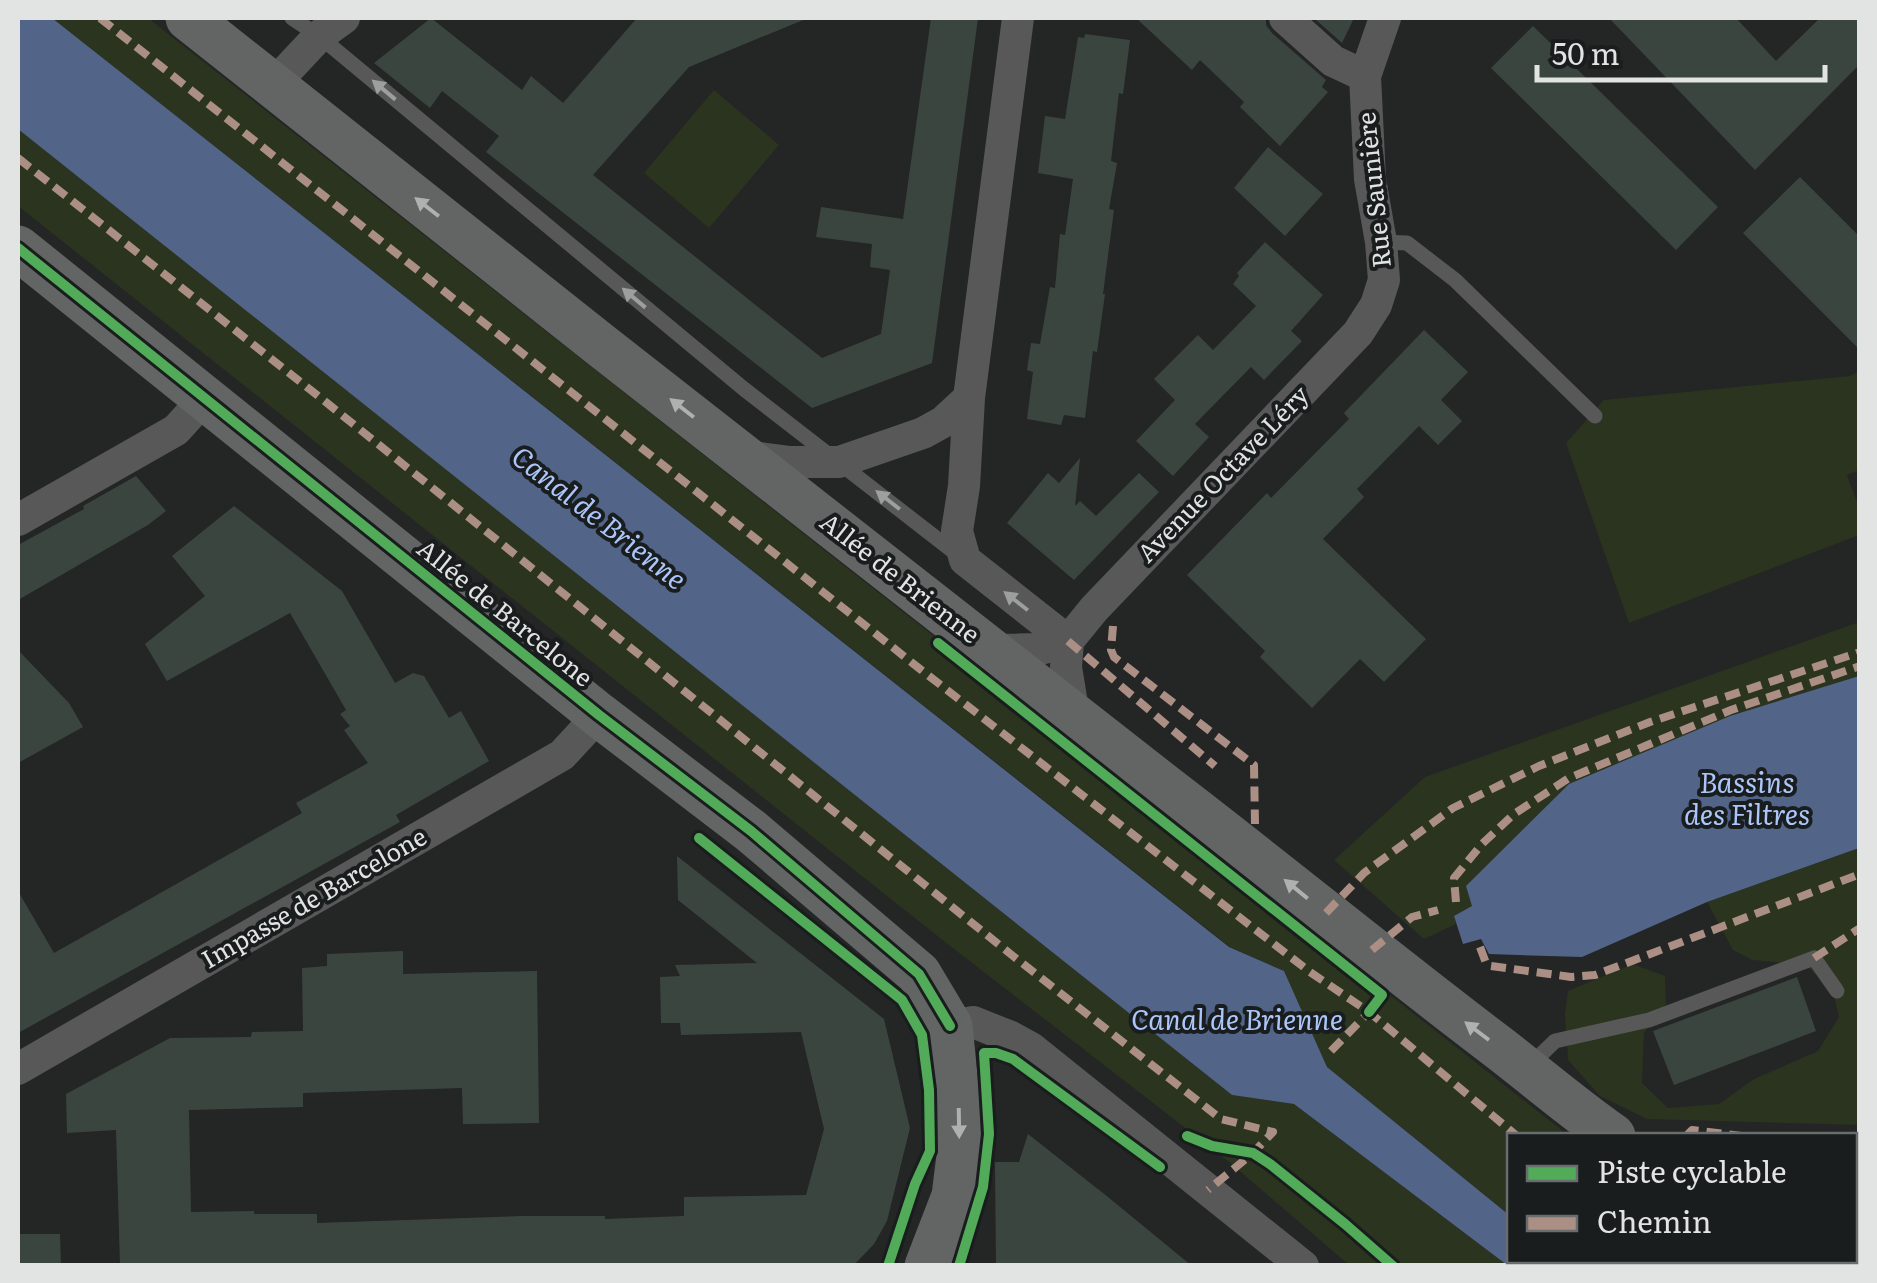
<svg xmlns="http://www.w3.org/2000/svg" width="1877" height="1283" viewBox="0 0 1877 1283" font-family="Literata,serif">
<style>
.green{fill:#2a341e}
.water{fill:#526589}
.building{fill:#3b4540}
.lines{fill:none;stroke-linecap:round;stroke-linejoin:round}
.lane{stroke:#585858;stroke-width:15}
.street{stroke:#585858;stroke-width:32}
.secondary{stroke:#636464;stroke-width:45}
.primary{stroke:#606161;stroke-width:50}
.quiet{stroke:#ac8f84;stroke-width:8;stroke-dasharray:15 8;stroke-linecap:butt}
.cycleway-casing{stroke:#191d1d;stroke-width:16}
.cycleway{stroke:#51ab58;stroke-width:10}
.oneway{fill:#9d9e9e}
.oneway2{fill:#afb1b1}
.labels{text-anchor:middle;stroke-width:8;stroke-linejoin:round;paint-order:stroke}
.street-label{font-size:25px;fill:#e2e4e4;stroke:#191d1d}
.water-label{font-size:28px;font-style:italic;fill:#acc6fa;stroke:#191d1d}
</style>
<rect width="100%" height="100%" fill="#242525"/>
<path class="green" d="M52,18H148L1568,1135L1510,1136L1509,1215L1327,1067L1284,971L1230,947Z
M714,90L779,145L709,228L644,173Z
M18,128L1232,1095L1294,1104L1507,1265H1349L1228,1161L945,942L18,206Z
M1859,371V470L1847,475L1859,507V535L1629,623L1566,443L1604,400L1850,376Z
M1859,622V676L1730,716L1472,907L1454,916L1456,924L1424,939L1334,860L1425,777Z
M1859,848V1125L1647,1119L1600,1096L1568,1060L1565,1014L1568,991L1633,964L1665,976L1666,1004L1644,1033L1642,1083L1668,1108L1719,1104L1754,1079L1818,1051L1839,1017L1833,992L1806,965L1752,960L1733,950L1707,902Z"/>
<path class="water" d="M18,18H52L1229,947L1284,971L1327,1067L1509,1215L1510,1260L1567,1261L1573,1265H1507L1294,1104L1232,1095L18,129Z
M1859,676V848L1707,902L1582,957L1489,954L1481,939L1463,944L1454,916L1472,906L1466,886L1569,784L1730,716Z"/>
<path class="building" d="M431,18L522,90L531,76L563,103L637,18H808L689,67L593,175L822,358L881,334L890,270L870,267L872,244L816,237L821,207L903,219L931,18H978L932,363L812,408L486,152L499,136L442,91L430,108L374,63Z
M1136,18H1266V25L1272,33L1326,80L1322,87L1328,92L1280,146L1240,107L1244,102L1200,60L1192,70Z
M1314,18H1354L1342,43Z
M1609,18H1736L1776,61L1820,18H1860V64L1755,170Z
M1533,26L1718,207L1676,250L1491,68Z
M1085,34L1130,40L1123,94L1119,93L1111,161L1117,163L1109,209L1114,210L1103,294H1105L1097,352L1093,351L1085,418L1064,415L1061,425L1027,419L1033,372L1027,370L1031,343L1040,344L1050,287L1055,288L1060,234L1065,235L1073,179L1038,173L1045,116L1065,119L1078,37L1084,38Z
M1268,147L1323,194L1285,236L1234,188Z
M1800,177L1860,237V350L1743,233Z
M1265,242L1323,295L1291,331L1302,341L1264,380L1251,367L1195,424L1209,437L1173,476L1136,441L1175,400L1154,379L1198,335L1213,350L1256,306L1233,284L1239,276L1237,273Z
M1424,330L1468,372L1441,400L1462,421L1438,445L1419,426L1357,489L1364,497L1323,539L1426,639L1384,682L1360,659L1312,708L1260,657L1265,651L1187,575L1267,493L1271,498L1349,419L1344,413Z
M1080,458L1075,506L1080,501L1096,516L1139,473L1159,492L1074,580L1007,523L1048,473L1059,483Z
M136,476L166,511L148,525L18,600V545L84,509L83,506Z
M234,506L342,591L395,683L413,673L424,676L449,718L461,711L489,761L396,815L400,822L18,1033V891L54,953L302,813L296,803L368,763L344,730L350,726L340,714L346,710L290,613L167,681L145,644L205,596L172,556Z
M18,650L69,703L83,727L18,763Z
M677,856L884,1019L910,1128L887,1221L874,1244L853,1266H120L116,1130L67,1133L66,1094L170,1038L251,1037L252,1032L303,1031L302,968L327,966V954L403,951V974L537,971L539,1123L463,1124L462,1088L303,1093V1107L189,1110L191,1212L254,1211V1214H317V1223L521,1216H605V1219L684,1216V1197L806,1195L824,1129L801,1032L681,1035L680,1023H661L660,977L680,976L675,965L757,963L678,900Z
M1797,977L1816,1031L1674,1085L1653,1031Z
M1028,1134L1108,1197L1192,1266H996L995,1162H1019Z
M18,1234H60L61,1266H18Z"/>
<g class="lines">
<path class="lane" d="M292,18L319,36L744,389L958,555
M1381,242L1407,243L1455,280L1595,416
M1527,1068L1555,1041L1649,1020L1814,958L1837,991"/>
<path class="street" d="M1018,18L969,398L964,486L957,531L965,560L1068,641
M1285,18L1333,61L1365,76
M273,85L319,36L344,18
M744,456L790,462H839L923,433L943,422L969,398
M18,520L176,430L205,398
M1068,641L1066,667L1074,716
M993,650L1040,649L1068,641L1094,609L1358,333L1376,305L1384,280L1381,242L1370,179L1365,76L1385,18
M950,1026L973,1022L1011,1037L1031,1048L1303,1266
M18,1069L562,755L599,715"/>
<path class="secondary" d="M188,18C513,277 840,534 1168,789C1279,874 1387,963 1498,1047C1537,1077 1573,1108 1613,1136
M18,248L599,715L751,831L919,974L950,1026L958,1106L959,1156L954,1196L927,1266"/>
<path class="primary" d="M1854,1208H1860
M1596,1266L1600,1260"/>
<path class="quiet" d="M100,18L920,669L1310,972L1369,1012L1517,1136
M18,158L332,407L1013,956L1221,1119L1273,1132L1253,1153L1208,1190
M1113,626L1111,650L1114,657L1254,765L1255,824
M1068,641L1215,766
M1456,902L1454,878L1482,844L1514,814L1569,778L1731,710L1860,666
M1326,913L1364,873L1453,808L1539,766L1650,722L1860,652
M1480,947L1486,963L1491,966L1571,977L1595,975L1860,874
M1372,950L1412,917L1438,910
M1814,958L1860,928
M1331,1051L1369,1012
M1686,1136L1692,1130L1741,1136
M1854,1250H1860
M1582,1260L1589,1266
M1638,1266L1642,1260"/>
<defs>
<path id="cycleway" d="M18,248L599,715L751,831L919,974L950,1026
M938,643L1382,995L1369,1012
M699,838L902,1000L922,1035L929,1090L930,1151L915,1184L888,1266
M1187,1136L1212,1146L1253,1153L1270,1164L1345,1224L1393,1266
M959,1266L983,1187L989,1134L984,1053H996L1013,1059L1160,1167"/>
</defs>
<use href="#cycleway" class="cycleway-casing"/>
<use href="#cycleway" class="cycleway"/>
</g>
<defs><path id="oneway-solid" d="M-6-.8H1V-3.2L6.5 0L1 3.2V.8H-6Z" transform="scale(2.5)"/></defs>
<g class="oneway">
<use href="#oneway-solid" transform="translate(384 90) rotate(-140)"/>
<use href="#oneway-solid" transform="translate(634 298) rotate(-140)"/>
<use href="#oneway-solid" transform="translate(888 500) rotate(-142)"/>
<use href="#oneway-solid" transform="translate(1016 601) rotate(-142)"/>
</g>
<g class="oneway2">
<use href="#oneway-solid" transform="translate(427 207) rotate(-142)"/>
<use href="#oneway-solid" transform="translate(682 408) rotate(-142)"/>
<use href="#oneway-solid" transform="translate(1296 889) rotate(-141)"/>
<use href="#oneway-solid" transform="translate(1477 1031) rotate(-143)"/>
<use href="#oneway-solid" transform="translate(959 1123) rotate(89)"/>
</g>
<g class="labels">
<g class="street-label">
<text transform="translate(1374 190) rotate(-96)" y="9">Rue Saunière</text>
<text transform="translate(1223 474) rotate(-46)" y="9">Avenue Octave Léry</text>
<text transform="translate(900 578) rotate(38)" y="9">Allée de Brienne</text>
<text transform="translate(505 613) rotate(39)" y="9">Allée de Barcelone</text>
<text transform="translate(314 898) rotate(-30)" y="9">Impasse de Barcelone</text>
</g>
<g class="water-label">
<text transform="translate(599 518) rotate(38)" y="10">Canal de Brienne</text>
<text x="1747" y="793">Bassins<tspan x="1747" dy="32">des Filtres</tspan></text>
<text x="1237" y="1030">Canal de Brienne</text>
</g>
</g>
<rect width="1877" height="1283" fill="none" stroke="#e2e4e4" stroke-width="40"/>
<rect x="1507" y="1133" width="350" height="130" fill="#191d1d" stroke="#696d6d" stroke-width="2.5"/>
<rect x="1527" y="1166" width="50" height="15" fill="#51ab58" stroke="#696d6d" stroke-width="2.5"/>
<text x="1597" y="1183" font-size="30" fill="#e2e4e4">Piste cyclable</text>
<rect x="1527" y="1216" width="50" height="15" fill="#ac8f84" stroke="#696d6d" stroke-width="2.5"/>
<text x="1597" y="1233" font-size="30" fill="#e2e4e4">Chemin</text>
<path d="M1537 65v15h288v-15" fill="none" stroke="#e2e4e4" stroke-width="5"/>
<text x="1552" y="65" font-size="30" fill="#e2e4e4" stroke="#191d1d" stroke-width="8" paint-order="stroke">50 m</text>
</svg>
